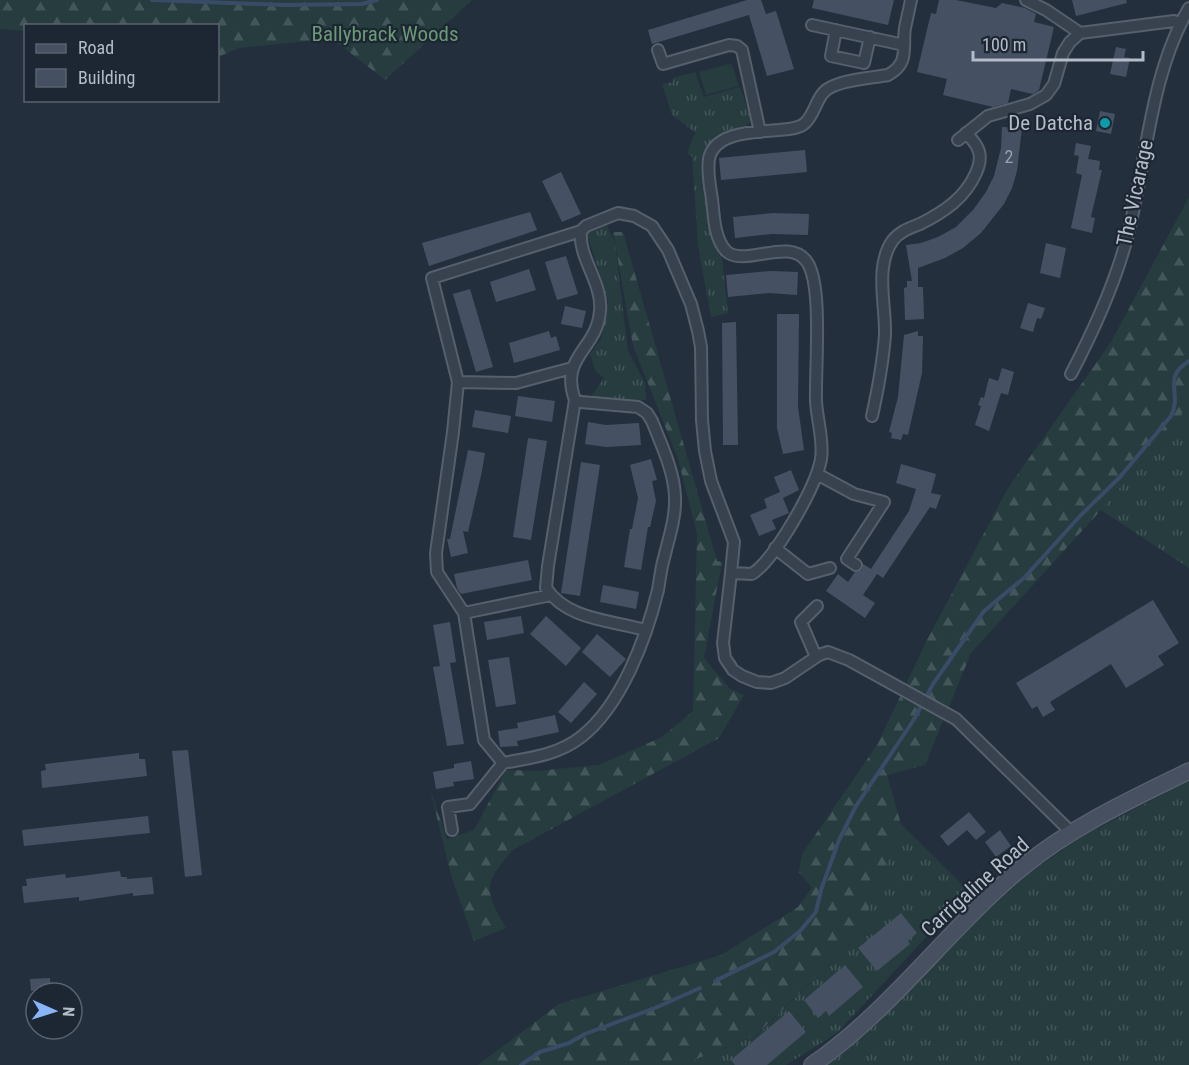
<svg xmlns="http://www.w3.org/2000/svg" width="1189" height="1065" viewBox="0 0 1189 1065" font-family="'Roboto Condensed',sans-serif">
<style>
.grass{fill:url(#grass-tufts)}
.forest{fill:url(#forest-firs)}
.green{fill:#263c3f}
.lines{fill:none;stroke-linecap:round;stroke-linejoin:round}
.stream{stroke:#394c67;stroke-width:4}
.building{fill:#455162}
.minor-casing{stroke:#565f6c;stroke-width:14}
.secondary-casing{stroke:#565f6c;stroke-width:18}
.minor{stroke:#38414e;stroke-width:10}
.secondary{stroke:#465061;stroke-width:15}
.culture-dot{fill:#0f9aa8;stroke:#1d2633;stroke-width:2}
.labels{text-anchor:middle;stroke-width:4.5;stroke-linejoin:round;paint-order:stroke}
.number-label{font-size:18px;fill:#98a1af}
.park-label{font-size:21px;fill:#6b9a76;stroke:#1d2633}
.poi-label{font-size:21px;fill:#b4bcc9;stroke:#1d2633;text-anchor:end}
.street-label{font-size:21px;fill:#b4bcc9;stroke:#1d2633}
</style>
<defs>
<pattern id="grass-tufts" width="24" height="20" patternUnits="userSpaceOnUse" patternTransform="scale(1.5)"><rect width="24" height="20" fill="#263c3f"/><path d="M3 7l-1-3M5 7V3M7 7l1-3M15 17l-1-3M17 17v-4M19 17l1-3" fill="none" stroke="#435659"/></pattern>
<pattern id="forest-firs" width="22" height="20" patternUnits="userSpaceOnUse" patternTransform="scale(1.5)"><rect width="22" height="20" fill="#263c3f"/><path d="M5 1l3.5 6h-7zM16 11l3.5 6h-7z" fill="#435659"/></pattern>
</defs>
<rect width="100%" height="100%" fill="#242f3e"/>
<path class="grass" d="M695,72L704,97L740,87L751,118C750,126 746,126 739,127L740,130L715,137L706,148V165L713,244L722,259L728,313L711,317L698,246L692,156L687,154L693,137L696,133L672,115L662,84L673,82V78Z
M607,225L615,244L628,351L645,383L646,400H606L590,398L604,378L596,372L590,354L601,339L608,300L587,234Z
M1189,404V568L1101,510Z
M1189,781V1065H825L836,1058L907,992L963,932L1032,871L1085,835Z
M901,824L969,891L837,1033L786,1065H681L756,1036L858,937Z"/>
<path class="forest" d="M0,0H472L385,80L339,44L317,40L239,48L218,57V26H26L25,31L0,29Z
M1189,197V404L1101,510L971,653L925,765L887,775L901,824L858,937L755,1036L681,1065H478L559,1004L721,955L798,907L812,888L799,872L802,854L877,745L927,640L1008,488L1111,342Z
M613,232H623L717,561L722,562L704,658L730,689L744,695L719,738L513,850C483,884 484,889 506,928L474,941L451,875L430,789L447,839L474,830L506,770L536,771L599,765L662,737L693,711L697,533L677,456L633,346Z"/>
<path class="green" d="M729,64L732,65L739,86L706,95L699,72Z"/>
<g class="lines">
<path class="stream" d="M152,0L286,5L362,4L377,0
M715,981L774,952L800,931L816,912L821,890L839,840L856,806L913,721L933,684L984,611L1024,578L1080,516L1120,477L1171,416C1183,392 1161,379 1189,361
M521,1065L540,1052L569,1043L585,1034L655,1008L700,988"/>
</g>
<path class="building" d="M747,0H761L766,14L776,11L794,69L767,76L749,15L652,44L648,30Z
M814,0H894L888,25L812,8Z
M939,0H956L996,8L1002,3L1025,8L1036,14L1034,22L1054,27L1039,90L1033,94L1011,89L1008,103L993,107L943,95L947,79L917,72L931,13L936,14Z
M1072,0H1126L1127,3L1076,16Z
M1116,47L1126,49L1124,57L1130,58L1126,77L1110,74Z
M1100,111L1115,114L1111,134L1096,131Z
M1002,127L1022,128L1017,171L1012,188L1004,204L981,233L963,248L945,258L918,268V287H923L924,319L905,320L904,288L907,287V281H912L906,245L921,243L938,237L956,227L973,210L986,192L994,176L1001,148Z
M1076,143L1091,146L1088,159L1100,161L1099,170H1102L1091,217L1095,218L1092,233L1071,228L1082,175L1076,173L1079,156L1074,155Z
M805,150L807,172L721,180L719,158Z
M561,172L581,214L562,222L542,181Z
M530,212L537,230L429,266L422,243Z
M773,213L809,214L808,235L772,234L735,238L733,217Z
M1046,243L1066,248L1060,278L1040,273Z
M566,256L578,294L557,300L545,262Z
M529,269L536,290L496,302L490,282Z
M770,271L798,272L797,295L770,293L728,297L726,275Z
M470,289L493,367L476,372L453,294Z
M1028,303L1045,308L1041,319L1037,318L1033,332L1020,328Z
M565,306L586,311L582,328L561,324Z
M777,314H799L798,407L804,450L783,454L777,428Z
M736,322L738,445H723L722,323Z
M549,331L551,338L556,336L560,350L514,363L509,343Z
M918,331V336H923L922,373L908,435L903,434L901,440L891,438L892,433L889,432L898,397L904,335Z
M1002,368L1014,372L1008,395L1001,393L989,431L975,425L981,406L978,405L981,397L984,398L989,378L998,381Z
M518,396L555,401L552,422L515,416Z
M475,410L511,416L508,433L472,427Z
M588,422L606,425L639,423L641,445L606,447L585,444Z
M528,438L547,441L531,540L513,537Z
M468,450L485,453L482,471L468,532L463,531L468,553L451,557L447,539H450Z
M651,459L657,480L652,481L656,501L650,527H648L641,570L624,567L630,529H632L638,498L630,465Z
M581,462L600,465L580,596L561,593Z
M901,464L936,474L931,493L941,495L936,509L930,507L883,578L877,574L863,595L875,603L865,618L826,591L838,574L848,582L855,572L862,570L863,564L871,569L909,511L916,489L896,483Z
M791,470L799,490L783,498L789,513L772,520L776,529L759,536L750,515L767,508L764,499L780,492L774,477Z
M528,560L532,580L461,594L457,588L454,574Z
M603,585L639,592L636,609L600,602Z
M1153,600L1179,643L1158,656L1164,665L1126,688L1111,664L1050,702L1055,710L1043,717L1037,706L1032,709L1016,683Z
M521,616L524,633L487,640L484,622Z
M546,616L581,648L566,666L530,634Z
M450,622L456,662L450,663L464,744L447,746L433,667L440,666L433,625Z
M597,634L626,659L610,677L582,652Z
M509,657L516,704L496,707L488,660Z
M584,682L597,694L571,723L558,712Z
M555,715L559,732L517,741L518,746L500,747L498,731L518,728L517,723Z
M188,750L202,875L185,877L172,751Z
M139,753V759H145L147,776L42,788L41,771L46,770L45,764Z
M471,761L474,779L453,782L454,786L436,789L433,772L454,768V764Z
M969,812L986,832L976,840L967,830L948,846L940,836Z
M148,816L150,833L24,846L22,830Z
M1000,830L1011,846L996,857L985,842Z
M120,871L121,877H127V879L152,877L154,894L133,896V893L79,901V897L24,903L22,886H27L26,879L65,874L66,878Z
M901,913L917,933L908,941L910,944L877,971L858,948Z
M845,965L863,987L829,1016L826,1011L818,1018L804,1000Z
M50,978L51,993H41V990L31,991L30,979Z
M789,1011L806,1032L767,1065H735L731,1060Z"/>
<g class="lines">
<defs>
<path id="minor" d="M911,0C909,9 907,19 905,28C902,48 910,63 888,75C872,78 835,80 824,92C816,100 814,115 805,123C799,129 787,129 779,130C758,132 714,131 709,159C707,172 710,187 712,199C714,216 714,238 726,251C744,268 790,236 807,262C823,285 815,369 816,401C817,420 824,441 821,459C816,487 775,559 752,574L731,573L723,643L725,658L733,670L742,676L757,682L771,683L785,678L819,655L828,652L849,660L956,719L1072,833
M1026,0L1046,10L1080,33L1174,21L1180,23
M812,25L904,45
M836,30L831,56L864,63L870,37
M658,50L663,64L729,45L737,46L742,50L760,132
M958,140L988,116L1030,104L1046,95L1054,84L1063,53L1070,42L1080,33
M1071,374C1094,330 1116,282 1128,234C1147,160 1150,75 1189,8
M458,382L516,383L572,368
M575,400L548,566L546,588C567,620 611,620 645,630
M872,416C878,389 883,362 885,335C886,305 874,266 893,240C900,231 910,228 920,224C944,212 965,198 976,173C984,155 979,146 966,133
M817,474L854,494L884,502L847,559L856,565
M775,548L808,574L830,568
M464,613L551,595
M816,657L801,622L817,606
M503,763L484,740L464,613L437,572L436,553L453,432L458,382L432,278L581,231
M452,830L448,807L470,804L503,763C530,758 558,755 581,737C621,706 646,639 658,590C660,579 661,568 664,558C669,537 676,518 675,496C674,471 661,444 652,421L647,413L638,407L581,402L575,400C559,356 597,350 600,311C603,283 578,258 581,231L586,226L618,213L634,216L652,226L668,250L691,304L698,331L701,347L702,420L705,451L711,481L734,542L731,573"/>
<path id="secondary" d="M812,1065C892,1010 949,927 1024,866C1073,826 1132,799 1189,771"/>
</defs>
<use href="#minor" class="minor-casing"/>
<use href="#secondary" class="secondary-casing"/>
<use href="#minor" class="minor"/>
<use href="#secondary" class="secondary"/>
</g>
<circle class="culture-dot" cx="1105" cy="123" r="6"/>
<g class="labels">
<g class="number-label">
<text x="1009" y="163">2</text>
</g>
<g class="park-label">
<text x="385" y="41">Ballybrack Woods</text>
</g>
<g class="poi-label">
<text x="1093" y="130">De Datcha</text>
</g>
<g class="street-label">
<text transform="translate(1135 193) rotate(-78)" y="7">The Vicarage</text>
<text transform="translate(975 887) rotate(-42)" y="7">Carrigaline Road</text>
</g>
</g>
<rect x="24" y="24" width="195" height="78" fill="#1d2633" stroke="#59626f" stroke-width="1.5"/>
<rect x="36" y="44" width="30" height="9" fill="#465061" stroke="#59626f" stroke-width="1.5"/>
<text x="78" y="54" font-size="18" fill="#b4bcc9">Road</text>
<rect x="36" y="69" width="30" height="18" fill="#455162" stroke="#59626f" stroke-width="1.5"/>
<text x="78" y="84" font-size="18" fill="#b4bcc9">Building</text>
<g transform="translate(54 1011) rotate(93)"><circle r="28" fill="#1d2633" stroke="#59626f" stroke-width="1.5"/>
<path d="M0-4.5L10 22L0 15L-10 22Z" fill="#8ab4f8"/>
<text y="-9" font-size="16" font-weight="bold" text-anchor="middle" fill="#b4bcc9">N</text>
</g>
<path d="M973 51v9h170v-9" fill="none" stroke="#b4bcc9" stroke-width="3"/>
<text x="982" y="51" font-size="18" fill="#b4bcc9" stroke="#1d2633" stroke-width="4.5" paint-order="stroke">100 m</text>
</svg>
